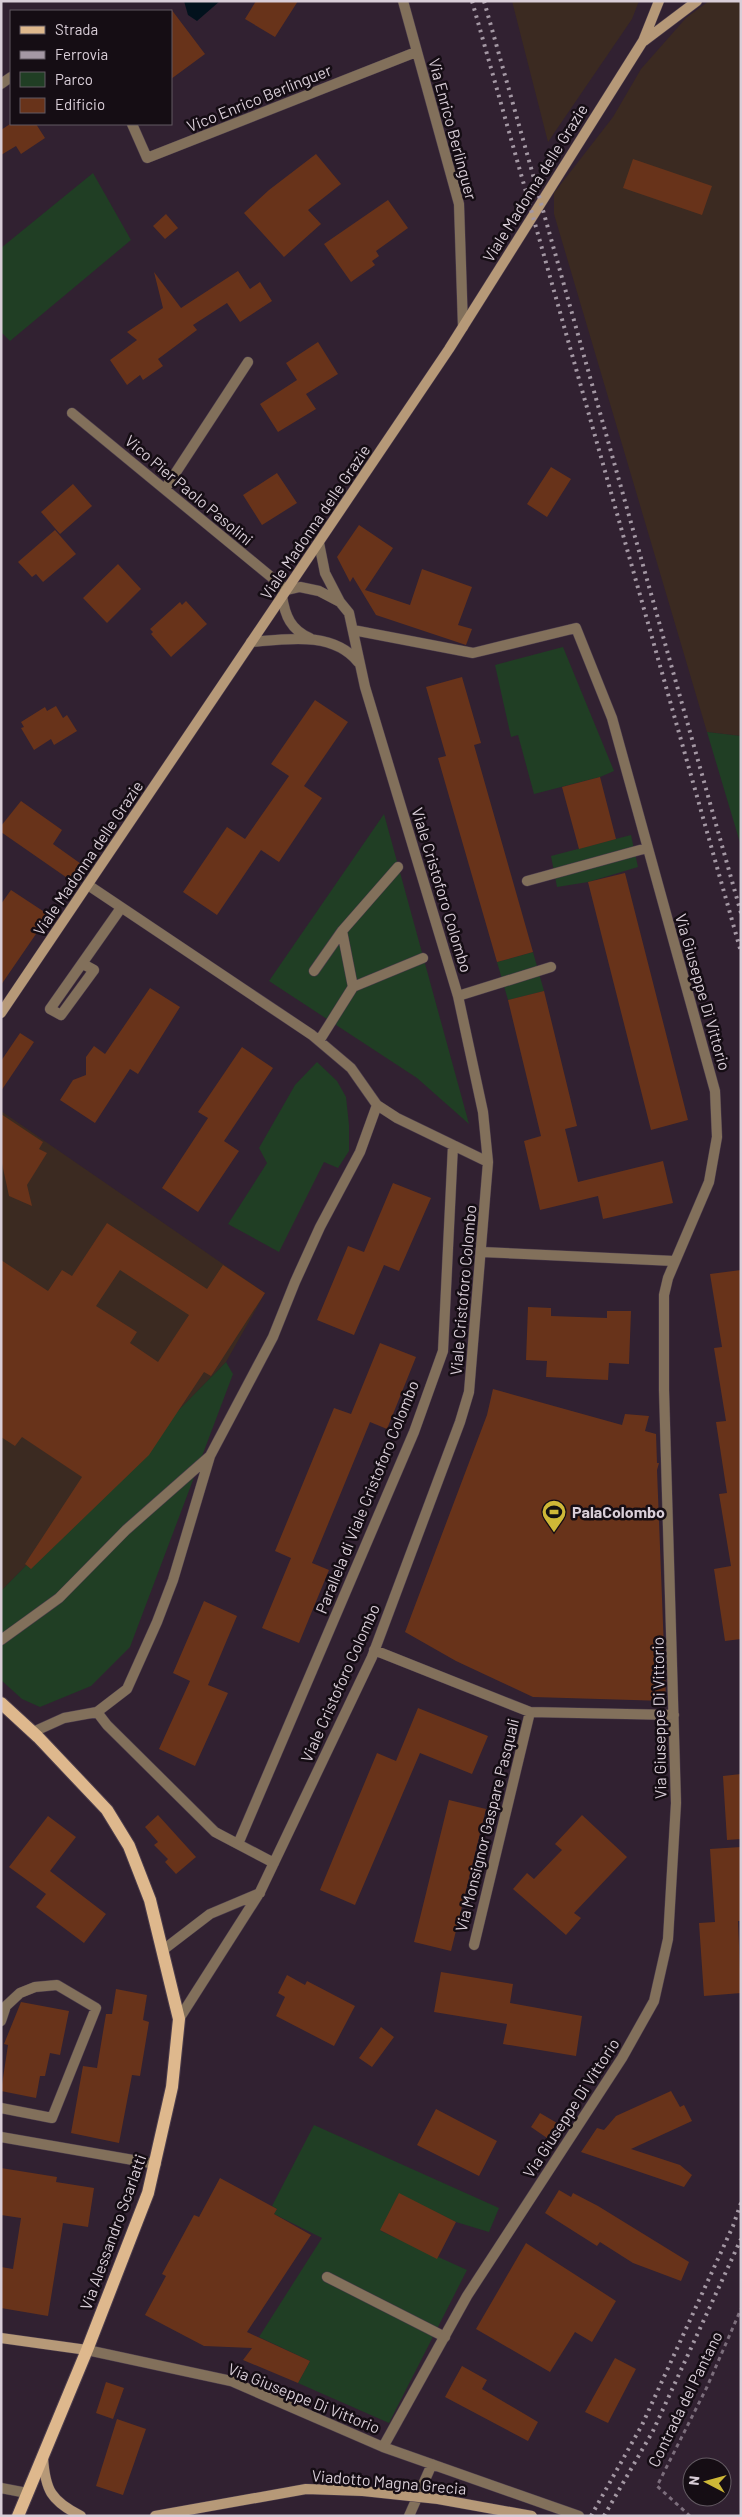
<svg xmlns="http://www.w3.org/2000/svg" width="742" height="2517" viewBox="0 0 742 2517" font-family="Barlow,sans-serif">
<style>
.industrial{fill:#3b2a21}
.green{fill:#203e24}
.water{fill:#02121d}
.building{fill:#68331a;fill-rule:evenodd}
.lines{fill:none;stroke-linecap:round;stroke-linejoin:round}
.lane-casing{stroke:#4c3d4c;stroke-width:11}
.street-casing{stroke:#4c3d4c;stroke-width:11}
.secondary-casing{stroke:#4c3d4c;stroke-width:11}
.primary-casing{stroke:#4c3d4c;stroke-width:14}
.path{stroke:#7c6e7c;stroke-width:3;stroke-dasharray:4 4;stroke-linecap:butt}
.lane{stroke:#82705b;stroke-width:10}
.street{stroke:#82705b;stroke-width:10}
.secondary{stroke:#b69978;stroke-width:10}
.primary{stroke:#deb88d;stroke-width:12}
.rail{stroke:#a498a4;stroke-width:4;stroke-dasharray:2.5 5;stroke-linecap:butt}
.secondary-bridge-casing{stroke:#4c3d4c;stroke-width:11;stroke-linecap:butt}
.secondary-bridge{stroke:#b69978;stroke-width:10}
.labels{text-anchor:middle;stroke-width:5;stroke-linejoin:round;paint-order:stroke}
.street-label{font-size:16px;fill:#d9ced8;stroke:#150d14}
.poi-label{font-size:16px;font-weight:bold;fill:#d9ced8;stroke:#150d14;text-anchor:start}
</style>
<rect width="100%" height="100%" fill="#312131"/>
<path class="industrial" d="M512,1H639L632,19L548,142Z
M709,1H741V736L707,732L554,214V193L613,117L641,69L686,18Z
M1,1111L265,1293L226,1362L1,1591Z"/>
<path class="green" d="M93,173L131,240L10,341L1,332V248Z
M563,647L614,771L600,777L534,794L518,735L511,737L495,665Z
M707,732L741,736V846Z
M384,814L469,1124L417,1078L269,981Z
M631,835L638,867L588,882L557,887L551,856Z
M533,952L544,991L508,1000L497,962Z
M317,1062L337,1081L346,1097L349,1125V1151L338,1168L324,1162L279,1252L228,1224L267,1163L259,1148L295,1085Z
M226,1362L233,1374L130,1647L91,1686L40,1707L22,1699L1,1680V1591Z
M314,2125L499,2208L489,2232L456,2222L399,2194L381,2231L467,2270L389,2423L298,2383L310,2361L259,2337L322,2238L274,2214L277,2209L272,2206Z"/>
<path class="water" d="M184,1H220L197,21L188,15Z"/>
<path class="building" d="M256,1H298L275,37L245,19Z
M171,9L205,54L171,79Z
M10,124H36L45,138L21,154L16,146L1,155V130Z
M316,154L341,184L308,210L321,224L284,257L244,213L269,190Z
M633,159L712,186L702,215L623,188Z
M388,200L408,228L376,251L379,256L372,261L375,265L351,282L324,244Z
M166,214L178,228L165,239L153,226Z
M238,271L250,289L260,282L272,301L240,322L227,303L193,325L197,330L158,359L163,366L143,380L140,375L127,385L110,360L137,340L127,332L163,308L154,272L181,308Z
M318,342L338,374L306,394L316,409L278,432L260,404L297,380L286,363Z
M551,467L571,479L547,517L527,504Z
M277,473L297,503L262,525L243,495Z
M73,484L92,506L60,534L41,512Z
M359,525L393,548L365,590L410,605L422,569L472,587L458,625L472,629L466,645L376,615L353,577L350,582L337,557Z
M55,530L76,554L43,582L36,574L32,577L18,562Z
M118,564L141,589L107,623L83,598Z
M186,601L207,624L171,657L151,634L153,632L150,629L180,602L182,605Z
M462,677L481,743L474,745L533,952L497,962L438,758L446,756L426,687Z
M315,700L348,722L304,786L322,798L279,862L261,850L217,915L183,892L227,827L245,839L289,776L271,764Z
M56,706L63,718L67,715L77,731L54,745L51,739L34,750L21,728L24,727L21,722L45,707L47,711Z
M600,777L616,839L579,849L562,787Z
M21,801L62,830L53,844L84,866L73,882L1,832V826Z
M625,873L688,1120L651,1130L588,882Z
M11,890L49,915L1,985V904Z
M150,988L180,1007L138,1074L130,1069L95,1123L60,1100L73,1080L86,1075V1057L94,1046L105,1054Z
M544,991L577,1126L565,1129L578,1182L663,1161L673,1203L603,1219L598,1196L540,1210L524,1141L541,1136L508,1000Z
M20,1033L34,1042L1,1091V1061Z
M242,1047L273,1068L224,1141L239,1151L198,1212L162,1188L208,1118L198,1112Z
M1,1114L43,1142L39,1149L47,1153L27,1185L32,1206L9,1196L1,1159Z
M393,1183L431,1198L399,1271L384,1265L354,1335L317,1320L348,1246L364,1252Z
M107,1223L207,1289L223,1265L265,1293L211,1376L204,1372L149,1455L31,1569L25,1564L82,1477L22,1437L15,1446L1,1437V1260L48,1291L62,1270L72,1276ZM120,1270L189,1315L158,1362L130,1343L137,1332L96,1306Z
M741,1270V1639L725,1641L714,1569L731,1566L719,1494L727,1493L716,1422L726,1421L714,1348L722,1347L710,1274Z
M528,1307L551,1308V1316L607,1318V1311H631L629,1364L609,1363L608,1380L546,1377L547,1361L526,1360Z
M380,1343L416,1357L387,1429L370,1422L312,1563L329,1570L299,1643L262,1628L291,1558L275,1551L334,1408L351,1414Z
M493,1389L622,1425L625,1414L649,1416L645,1431L656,1434L657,1463H659L657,1470L666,1701L533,1697L456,1661L405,1632L487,1415Z
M204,1601L237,1616L208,1685L228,1693L195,1766L159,1749L190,1681L173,1673Z
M418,1708L488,1736L472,1774L420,1753L355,1905L320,1890L377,1753L396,1761Z
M741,1774V1839L727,1840L723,1776Z
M449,1800L486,1809L451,1951L414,1942Z
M158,1815L196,1857L176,1874L165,1862L168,1859L154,1845L158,1842L145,1827Z
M582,1815L627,1857L574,1913L581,1918L566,1935L513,1889L527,1873L534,1879L562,1850L555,1844Z
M48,1816L76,1837L50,1871L106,1914L84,1943L36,1907L46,1894L9,1867Z
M741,1847V1921H738L741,1993L704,1996L699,1923L715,1922L710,1849Z
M441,1972L513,1984L510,2003L582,2016L576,2056L503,2044L507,2024L434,2012Z
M287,1975L305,1985L307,1981L355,2006L334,2046L276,2016L285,1997L278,1993Z
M116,1989L147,1995L143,2020L149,2022L140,2076L132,2075L119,2143L71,2133L83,2066L97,2068L106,2014H112Z
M21,2002L69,2011L60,2055L50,2053L45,2076H40L36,2098L1,2091L8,2045L4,2044Z
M381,2027L394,2037L372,2067L359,2058Z
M671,2091L680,2107L684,2105L692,2121L631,2149L680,2165L692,2175L684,2187L581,2152L597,2128L604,2130L616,2116Z
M436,2109L497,2141L479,2176L417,2145Z
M540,2113L557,2123L547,2138L531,2127Z
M1,2168L57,2177L56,2182L94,2188L88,2227L63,2223L48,2316L1,2308V2267L13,2269L21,2218L1,2215Z
M220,2178L277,2209L274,2214L311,2235L247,2332L310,2361L298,2383L243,2360L252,2348L204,2346L145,2315L166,2276L162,2274L194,2215L199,2217Z
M559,2190L571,2197L573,2193L598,2206L689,2262L681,2281L633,2263L600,2242L597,2246L545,2213Z
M399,2193L456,2222L437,2259L380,2230Z
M526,2243L616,2301L592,2342L575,2332L550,2372L476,2329Z
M615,2358L636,2369L608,2423L585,2412Z
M462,2366L487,2380L482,2389L538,2422L528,2441L445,2397Z
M106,2382L124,2388L113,2419L96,2413Z
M117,2419L146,2429L123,2495L96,2486Z"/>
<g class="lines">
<defs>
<path id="lane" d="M83,964L94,970L61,1015L50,1009L121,908
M327,2277L445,2337"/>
<path id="street" d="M403,1L459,204L463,327
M1,84L11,77
M132,124L147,158L416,52
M72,413L287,590L300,587L319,591L340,602L349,613L365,687L458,996L483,1112L488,1162L469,1392L460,1422L372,1657L260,1892L179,2019
M165,489L248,362
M319,543L325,573L340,602
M282,596C285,616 291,630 310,638
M251,642C287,639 333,631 358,662
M527,881L647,848
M88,885L312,1035L351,1068L377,1105L397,1118L488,1162
M314,971L342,931
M353,987L342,931L398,867
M458,996L551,967
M319,1041L353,987L423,958
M482,1252L674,1261
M1,1640L59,1598L126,1530L210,1456
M374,1650L530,1712L674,1715
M97,1712L127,1689L157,1622L173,1580L210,1456L273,1337L295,1282L320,1227L360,1152L377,1105
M33,1732L64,1718L97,1712L107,1725L215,1832L274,1863
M238,1844L414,1432L443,1351L453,1145
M474,1945L530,1712
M163,1950L210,1914L260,1893
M1,2021L6,2006L20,1993L35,1987L57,1985L96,2008L52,2118L1,2108
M1,2137L156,2164
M87,2350L231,2381L383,2447L467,2296L622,2058L654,2001L668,1939L676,1803L664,1390V1295L668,1278L709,1182L717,1137L715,1091L612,718L576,628L473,653L353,630
M383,2447L579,2516
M1,2488L27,2493
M409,2516L432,2464"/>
<path id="secondary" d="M644,41L697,1
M1,1013L449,349L643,41L659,1
M1,2338L87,2350
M43,2457C45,2490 51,2501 81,2516
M155,2516L306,2489L363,2491"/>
<path id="primary" d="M1,1703L38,1737L107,1810L129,1846L150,1900L179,2019L172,2087L148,2193L87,2350L18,2516"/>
</defs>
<use href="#lane" class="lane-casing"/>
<use href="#street" class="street-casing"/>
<use href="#secondary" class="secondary-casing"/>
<use href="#primary" class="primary-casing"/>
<path class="path" d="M690,2516L657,2486L707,2387L741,2309"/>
<use href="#lane" class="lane"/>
<use href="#street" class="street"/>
<use href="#secondary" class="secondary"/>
<use href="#primary" class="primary"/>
<path class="rail" d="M472,1L741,952
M484,1L741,913
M591,2516L642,2425L733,2226L741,2203
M604,2516L653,2431L741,2239"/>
<defs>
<path id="secondary-bridge" d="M363,2491L438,2499L532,2516"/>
</defs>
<use href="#secondary-bridge" class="secondary-bridge-casing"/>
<use href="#secondary-bridge" class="secondary-bridge"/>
</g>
<defs>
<symbol id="stadium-pin" viewBox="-11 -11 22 30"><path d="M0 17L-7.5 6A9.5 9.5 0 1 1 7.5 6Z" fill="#ceb837" stroke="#150d14"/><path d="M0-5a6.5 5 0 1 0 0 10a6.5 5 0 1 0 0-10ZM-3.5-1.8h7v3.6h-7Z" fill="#111"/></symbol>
</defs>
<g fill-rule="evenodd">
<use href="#stadium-pin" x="540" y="1498" width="28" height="38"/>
</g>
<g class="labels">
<g class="street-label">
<text transform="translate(259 98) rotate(-22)" y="6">Vico Enrico Berlinguer</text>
<text transform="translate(453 129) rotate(75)" y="6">Via Enrico Berlinguer</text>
<text transform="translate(535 183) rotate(-58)" y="6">Viale Madonna delle Grazie</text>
<text transform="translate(189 490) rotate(40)" y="6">Vico Pier Paolo Pasolini</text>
<text transform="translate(315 522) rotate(-56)" y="6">Viale Madonna delle Grazie</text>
<text transform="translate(88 858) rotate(-56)" y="6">Viale Madonna delle Grazie</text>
<text transform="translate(442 890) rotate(73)" y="6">Viale Cristoforo Colombo</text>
<text transform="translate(703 992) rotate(74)" y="6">Via Giuseppe Di Vittorio</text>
<text transform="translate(463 1290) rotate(-85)" y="6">Viale Cristoforo Colombo</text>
<text transform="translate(367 1497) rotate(-68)" y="6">Parallela di Viale Cristoforo Colombo</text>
<text transform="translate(340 1683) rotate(-66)" y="6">Viale Cristoforo Colombo</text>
<text transform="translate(659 1718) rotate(-91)" y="6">Via Giuseppe Di Vittorio</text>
<text transform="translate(487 1825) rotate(-76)" y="6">Via Monsignor Gaspare Pasquali</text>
<text transform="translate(571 2108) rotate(-57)" y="6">Via Giuseppe Di Vittorio</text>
<text transform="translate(113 2232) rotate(-70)" y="6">Via Alessandro Scarlatti</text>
<text transform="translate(304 2398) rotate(22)" y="6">Via Giuseppe Di Vittorio</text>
<text transform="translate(685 2399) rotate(-64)" y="6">Contrada del Pantano</text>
<text transform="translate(389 2482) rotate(5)" y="6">Viadotto Magna Grecia</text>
</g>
<g class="poi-label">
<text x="572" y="1518">PalaColombo</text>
</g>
</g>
<rect width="742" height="2517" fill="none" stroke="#d9ced8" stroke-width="5"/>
<rect x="10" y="10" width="162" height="115" fill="#150d14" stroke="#635a62"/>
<rect x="20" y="26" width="25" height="8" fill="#deb88d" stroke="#635a62"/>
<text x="55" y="35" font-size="15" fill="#d9ced8">Strada</text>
<rect x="20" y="51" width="25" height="8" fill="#a498a4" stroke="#635a62"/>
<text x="55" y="60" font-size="15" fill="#d9ced8">Ferrovia</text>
<rect x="20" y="72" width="25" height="15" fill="#203e24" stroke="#635a62"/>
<text x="55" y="85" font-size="15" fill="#d9ced8">Parco</text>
<rect x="20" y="98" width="25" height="15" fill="#68331a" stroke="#635a62"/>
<text x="55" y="110" font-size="15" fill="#d9ced8">Edificio</text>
<g transform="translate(707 2482) rotate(276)"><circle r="24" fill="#150d14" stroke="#635a62"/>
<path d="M0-4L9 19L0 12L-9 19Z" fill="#ceb837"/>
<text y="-8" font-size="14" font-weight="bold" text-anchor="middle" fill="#d9ced8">N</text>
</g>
</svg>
